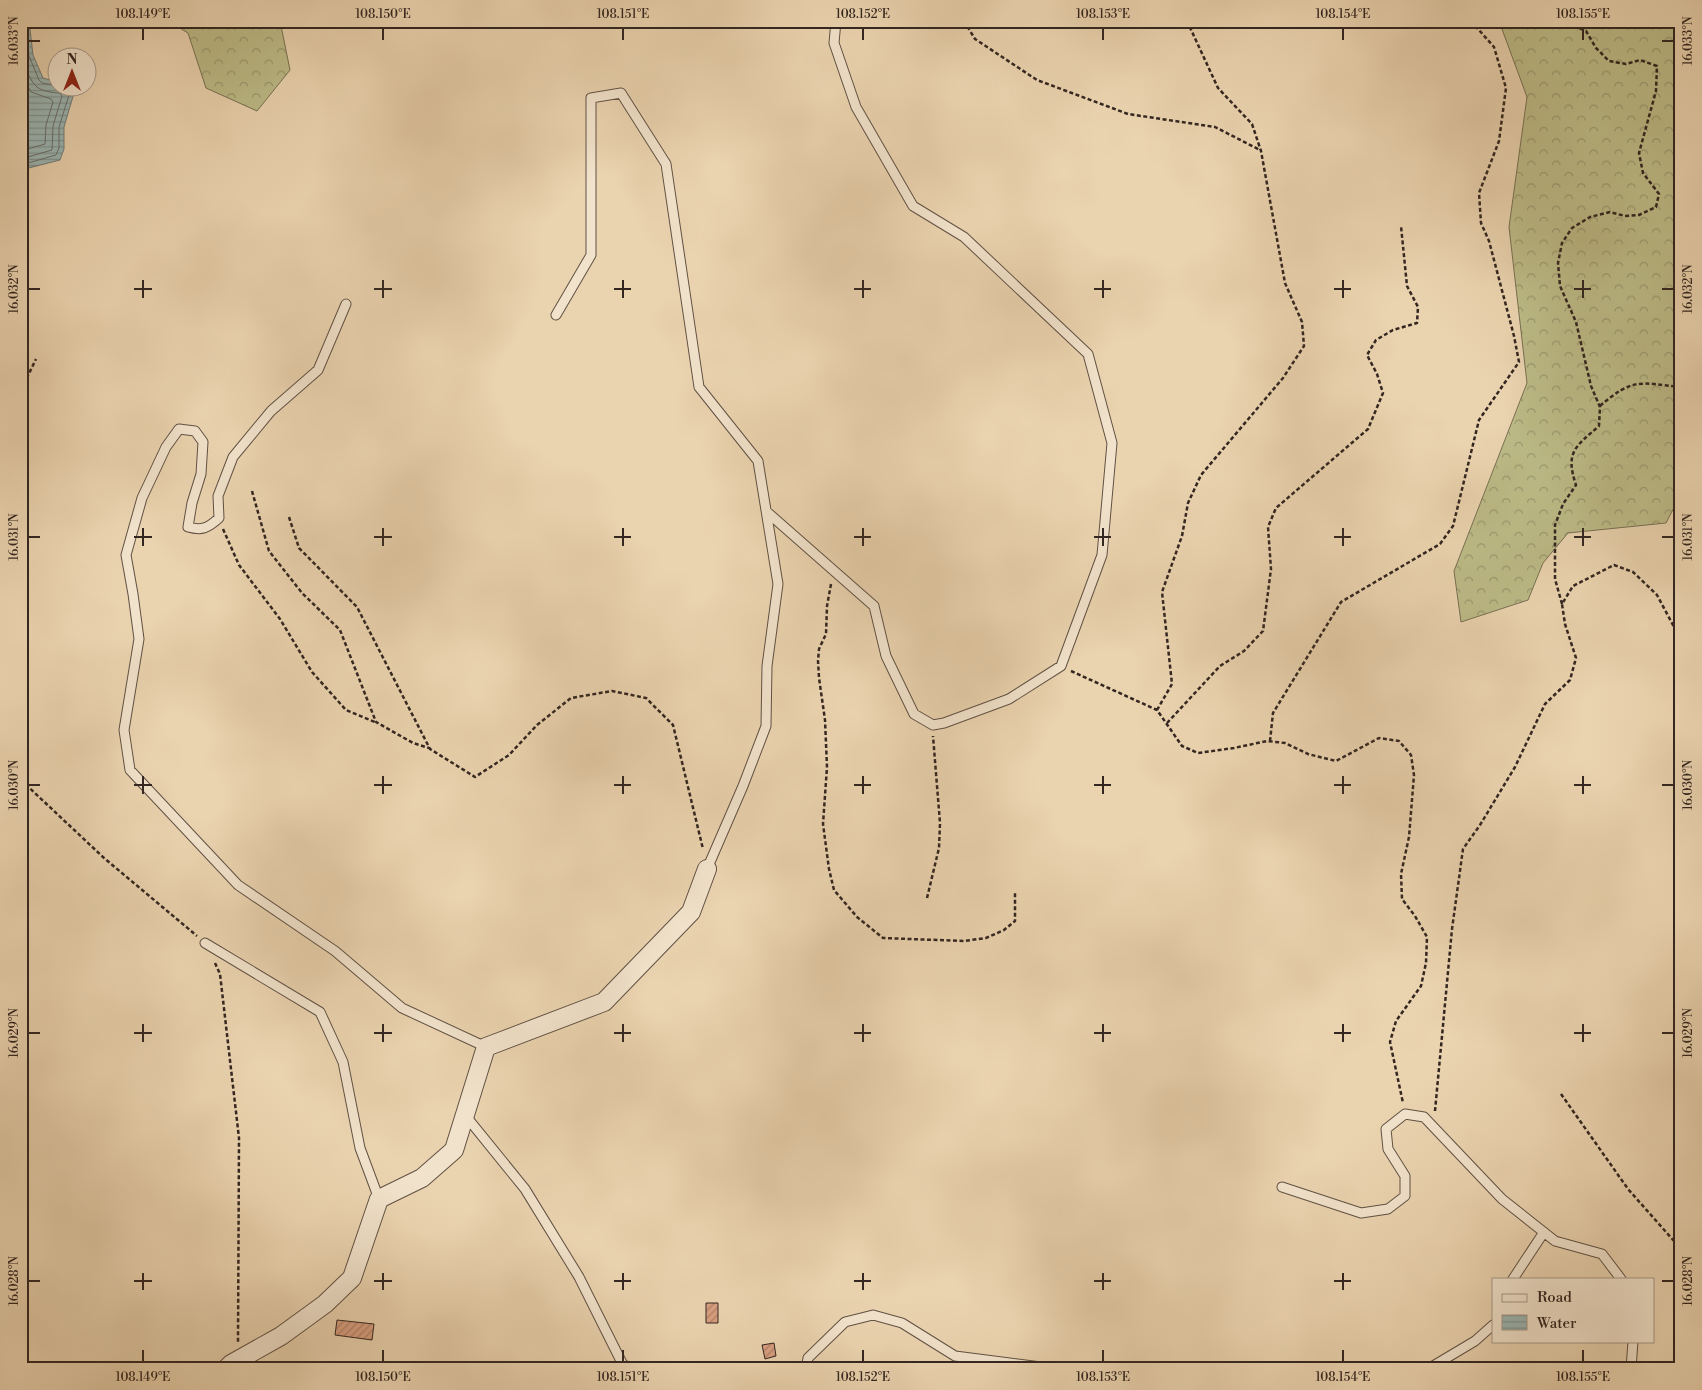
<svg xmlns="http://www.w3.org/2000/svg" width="1702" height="1390" viewBox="0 0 1702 1390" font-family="'Libre Bodoni',serif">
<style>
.forest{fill:url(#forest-crowns);stroke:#787054}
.water{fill:url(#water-rules);stroke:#717c79}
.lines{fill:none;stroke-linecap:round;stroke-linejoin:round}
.shore{stroke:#676e6a;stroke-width:1}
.building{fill:url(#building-hatch);stroke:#332621}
.lane-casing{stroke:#615144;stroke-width:11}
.street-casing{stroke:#615144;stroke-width:20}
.path{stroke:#332621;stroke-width:2.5;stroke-dasharray:4 2.5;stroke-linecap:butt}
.lane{stroke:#f1e2cb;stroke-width:9}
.street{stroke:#f1e2cb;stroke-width:18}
.ticks{fill:none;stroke:#332621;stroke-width:2}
.neatline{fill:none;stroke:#332621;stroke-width:2}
.ticks-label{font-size:12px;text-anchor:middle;fill:#332621}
</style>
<defs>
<pattern id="forest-crowns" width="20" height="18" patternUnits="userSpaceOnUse" patternTransform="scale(1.25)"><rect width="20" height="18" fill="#bcbb87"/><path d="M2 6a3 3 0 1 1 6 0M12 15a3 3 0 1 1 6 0" fill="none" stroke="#99986e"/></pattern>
<pattern id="water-rules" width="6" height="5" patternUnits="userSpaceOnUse" patternTransform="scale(1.25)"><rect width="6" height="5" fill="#9bb6b4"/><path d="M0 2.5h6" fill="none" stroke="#7f9492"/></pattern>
<pattern id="building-hatch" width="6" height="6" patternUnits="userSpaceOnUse" patternTransform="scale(1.25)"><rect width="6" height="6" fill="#d89f80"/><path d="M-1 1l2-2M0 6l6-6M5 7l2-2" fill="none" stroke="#b08168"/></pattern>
</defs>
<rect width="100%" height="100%" fill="#ead3af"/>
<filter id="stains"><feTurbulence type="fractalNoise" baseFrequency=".004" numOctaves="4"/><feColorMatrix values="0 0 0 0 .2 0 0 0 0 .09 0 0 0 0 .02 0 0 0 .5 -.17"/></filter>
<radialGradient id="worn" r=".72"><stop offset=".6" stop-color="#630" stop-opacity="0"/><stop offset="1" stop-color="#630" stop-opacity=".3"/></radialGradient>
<path class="forest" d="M168,21H280L290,70L257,111L206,88L188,33Z
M1499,21H1681V494L1666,523L1568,533L1543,563L1528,600L1461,622L1454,571L1527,383L1509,227L1527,97Z"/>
<path class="water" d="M21,23L30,29L33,55L43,78L57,82L58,88H70L74,93L64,127V149L60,160L21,170Z"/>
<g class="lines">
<path class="shore" d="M21,29L25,32L29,56L39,80L42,83L58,86
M21,50C22,59 29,81 37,87C42,91 53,93 60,93L62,96L53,126L52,150L21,159
M21,74L31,92L51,99L53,102L46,125L45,144L21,151
M21,165L56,155L59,148V127L69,95L66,88"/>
</g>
<path class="building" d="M706,1303H718V1323H706Z
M337,1320L374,1324L372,1340L335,1335Z
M774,1343L776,1356L765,1359L762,1345Z"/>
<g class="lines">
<defs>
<path id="lane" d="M346,304L318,370L271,411L233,457L218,496L219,518C208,528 202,531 188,527L192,503L201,474L203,442L195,431L179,429L166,447L142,498L126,555L133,594L139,639L124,730L130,770L238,885L335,951L402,1008L486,1047
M556,315L591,255V98L621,93L666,164L699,387L758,461L778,584L767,666L766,726L743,786L707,869
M766,511L874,606L886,656L914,714L933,725L944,723L1009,699L1061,666L1102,555L1112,443L1088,354L964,237L913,206L856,107L834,43L836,21
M205,943L320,1012L343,1062L360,1148L379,1199
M465,1115L525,1189L579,1277L622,1363L628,1369
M1282,1187L1361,1213L1388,1209L1405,1196V1176L1388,1149L1386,1129L1405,1114L1424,1117L1502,1199L1555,1241L1602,1254L1621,1279
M1513,1279L1544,1232
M806,1369L808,1358L845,1322L873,1315L902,1323L955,1356L1057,1369
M1428,1369L1475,1341L1493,1325
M1631,1369L1633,1341"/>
<path id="street" d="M226,1369L231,1364L281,1336L325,1304L352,1278L379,1199L422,1178L454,1150L486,1047L604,1002L691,912L707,869"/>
</defs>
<use href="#lane" class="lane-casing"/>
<use href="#street" class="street-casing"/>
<path class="path" d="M964,21L975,39L1037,80L1128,114L1215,127L1260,150
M21,390L36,359
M1600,406C1633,377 1640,383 1681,387
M252,491L269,551L302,593L340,630L376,722L413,743L429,748
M289,517L299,548L357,607L430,749L475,777L509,755L537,725L571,698L612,691L646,698L673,725L703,849
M223,529L239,565L280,619L312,672L346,710L375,722
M831,584L827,606L826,634L819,649L818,661L819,678L825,720L827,767L823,824L829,869L834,890L857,917L883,938L964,941L986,938L1004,930L1015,921V892
M1562,604L1555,579V525L1563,504L1576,485C1565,452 1575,447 1599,426L1600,407L1591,386L1576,322L1560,286L1558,263L1562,243L1572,228L1590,217L1610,212L1625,216L1639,215L1656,207L1659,194L1643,173L1639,153L1656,91L1657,66L1640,60L1626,64L1609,61L1596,48L1586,31L1571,25L1569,21
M1071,671L1157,710L1182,746L1198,753L1234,748L1267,741L1285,743L1308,754L1336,761L1379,738L1399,741L1411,755L1414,775L1409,837L1401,874L1402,899L1415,916L1427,937L1426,963L1421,986L1396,1021L1390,1042L1403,1103
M1157,710L1172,684L1162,592L1182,536L1188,503L1201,475L1283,378L1304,346L1302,322L1285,283L1261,151L1252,124L1218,88L1187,21
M1167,723L1220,666L1244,651L1263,631L1271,569L1268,527L1276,508L1368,429L1383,393L1377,374L1367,355L1376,340L1393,330L1417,323L1418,307L1407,286L1401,226
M1270,741L1273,713L1341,602L1440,544L1453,526L1479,420L1519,362L1514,336L1489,241L1481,223L1479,193L1499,141L1506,88L1494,47L1471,21
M21,780L104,858L197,936
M927,898L939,848L940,823L933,736
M215,963L220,974L239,1138L238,1343
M1561,1094L1628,1189L1681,1249
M1435,1111L1452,929L1463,849L1480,825L1515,767L1545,704L1570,680L1576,658L1565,624L1562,604L1573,586L1614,565L1633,572L1657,595L1681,640
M1676,1369L1681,1362"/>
<use href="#lane" class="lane"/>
<use href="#street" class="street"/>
</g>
<path class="ticks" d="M143,28V40M383,28V40M623,28V40M863,28V40M1103,28V40M1343,28V40M1583,28V40M28,41H40M1662,41H1674M143,280V298M383,280V298M623,280V298M863,280V298M1103,280V298M1343,280V298M1583,280V298M28,289H40M134,289H152M374,289H392M614,289H631M854,289H871M1094,289H1111M1334,289H1351M1574,289H1591M1662,289H1674M143,528V546M383,528V546M623,528V546M863,528V546M1103,528V546M1343,528V546M1583,528V546M28,537H40M134,537H152M374,537H392M614,537H631M854,537H871M1094,537H1111M1334,537H1351M1574,537H1591M1662,537H1674M143,776V794M383,776V794M623,776V794M863,776V794M1103,776V794M1343,776V794M1583,776V794M28,785H40M134,785H152M374,785H392M614,785H631M854,785H871M1094,785H1111M1334,785H1351M1574,785H1591M1662,785H1674M143,1024V1042M383,1024V1042M623,1024V1042M863,1024V1042M1103,1024V1042M1343,1024V1042M1583,1024V1042M28,1033H40M134,1033H152M374,1033H392M614,1033H631M854,1033H871M1094,1033H1111M1334,1033H1351M1574,1033H1591M1662,1033H1674M143,1273V1290M383,1273V1290M623,1273V1290M863,1273V1290M1103,1273V1290M1343,1273V1290M28,1281H40M134,1281H152M374,1281H392M614,1281H631M854,1281H871M1094,1281H1111M1334,1281H1351M1662,1281H1674M143,1350V1362M383,1350V1362M623,1350V1362M863,1350V1362M1103,1350V1362M1343,1350V1362M1583,1350V1362"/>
<rect width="1702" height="1390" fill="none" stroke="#ead3af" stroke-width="55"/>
<rect x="1492" y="1278" width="162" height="65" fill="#f1e2cb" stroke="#a59787"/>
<rect x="1502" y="1294" width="25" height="8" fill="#f1e2cb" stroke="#a59787"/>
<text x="1537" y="1302" font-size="15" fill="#332621">Road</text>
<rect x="1502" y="1315" width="25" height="15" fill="url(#water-rules)" stroke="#a59787"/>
<text x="1537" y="1328" font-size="15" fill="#332621">Water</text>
<g transform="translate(72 72)"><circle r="24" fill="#f1e2cb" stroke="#a59787"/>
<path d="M0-4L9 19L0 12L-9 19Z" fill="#8f2418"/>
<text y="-8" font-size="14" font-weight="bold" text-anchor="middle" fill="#332621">N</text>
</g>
<rect x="28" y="28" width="1646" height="1334" class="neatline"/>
<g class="ticks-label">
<text x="143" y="18">108.149°E</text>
<text x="383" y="18">108.150°E</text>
<text x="623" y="18">108.151°E</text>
<text x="863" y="18">108.152°E</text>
<text x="1103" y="18">108.153°E</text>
<text x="1343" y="18">108.154°E</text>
<text x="1583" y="18">108.155°E</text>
<text transform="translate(14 41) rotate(-90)" y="4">16.033°N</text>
<text transform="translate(1688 41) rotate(-90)" y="4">16.033°N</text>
<text transform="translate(14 289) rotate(-90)" y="4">16.032°N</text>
<text transform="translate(1688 289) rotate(-90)" y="4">16.032°N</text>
<text transform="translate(14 537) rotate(-90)" y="4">16.031°N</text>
<text transform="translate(1688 537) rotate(-90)" y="4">16.031°N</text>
<text transform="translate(14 785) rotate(-90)" y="4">16.030°N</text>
<text transform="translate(1688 785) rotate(-90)" y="4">16.030°N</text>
<text transform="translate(14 1033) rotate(-90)" y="4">16.029°N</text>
<text transform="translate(1688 1033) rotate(-90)" y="4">16.029°N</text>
<text transform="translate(14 1281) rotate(-90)" y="4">16.028°N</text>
<text transform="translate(1688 1281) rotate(-90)" y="4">16.028°N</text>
<text x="143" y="1381">108.149°E</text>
<text x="383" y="1381">108.150°E</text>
<text x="623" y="1381">108.151°E</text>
<text x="863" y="1381">108.152°E</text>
<text x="1103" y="1381">108.153°E</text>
<text x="1343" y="1381">108.154°E</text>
<text x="1583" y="1381">108.155°E</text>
</g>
<rect width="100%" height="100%" filter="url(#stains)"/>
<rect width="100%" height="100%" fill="url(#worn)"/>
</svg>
